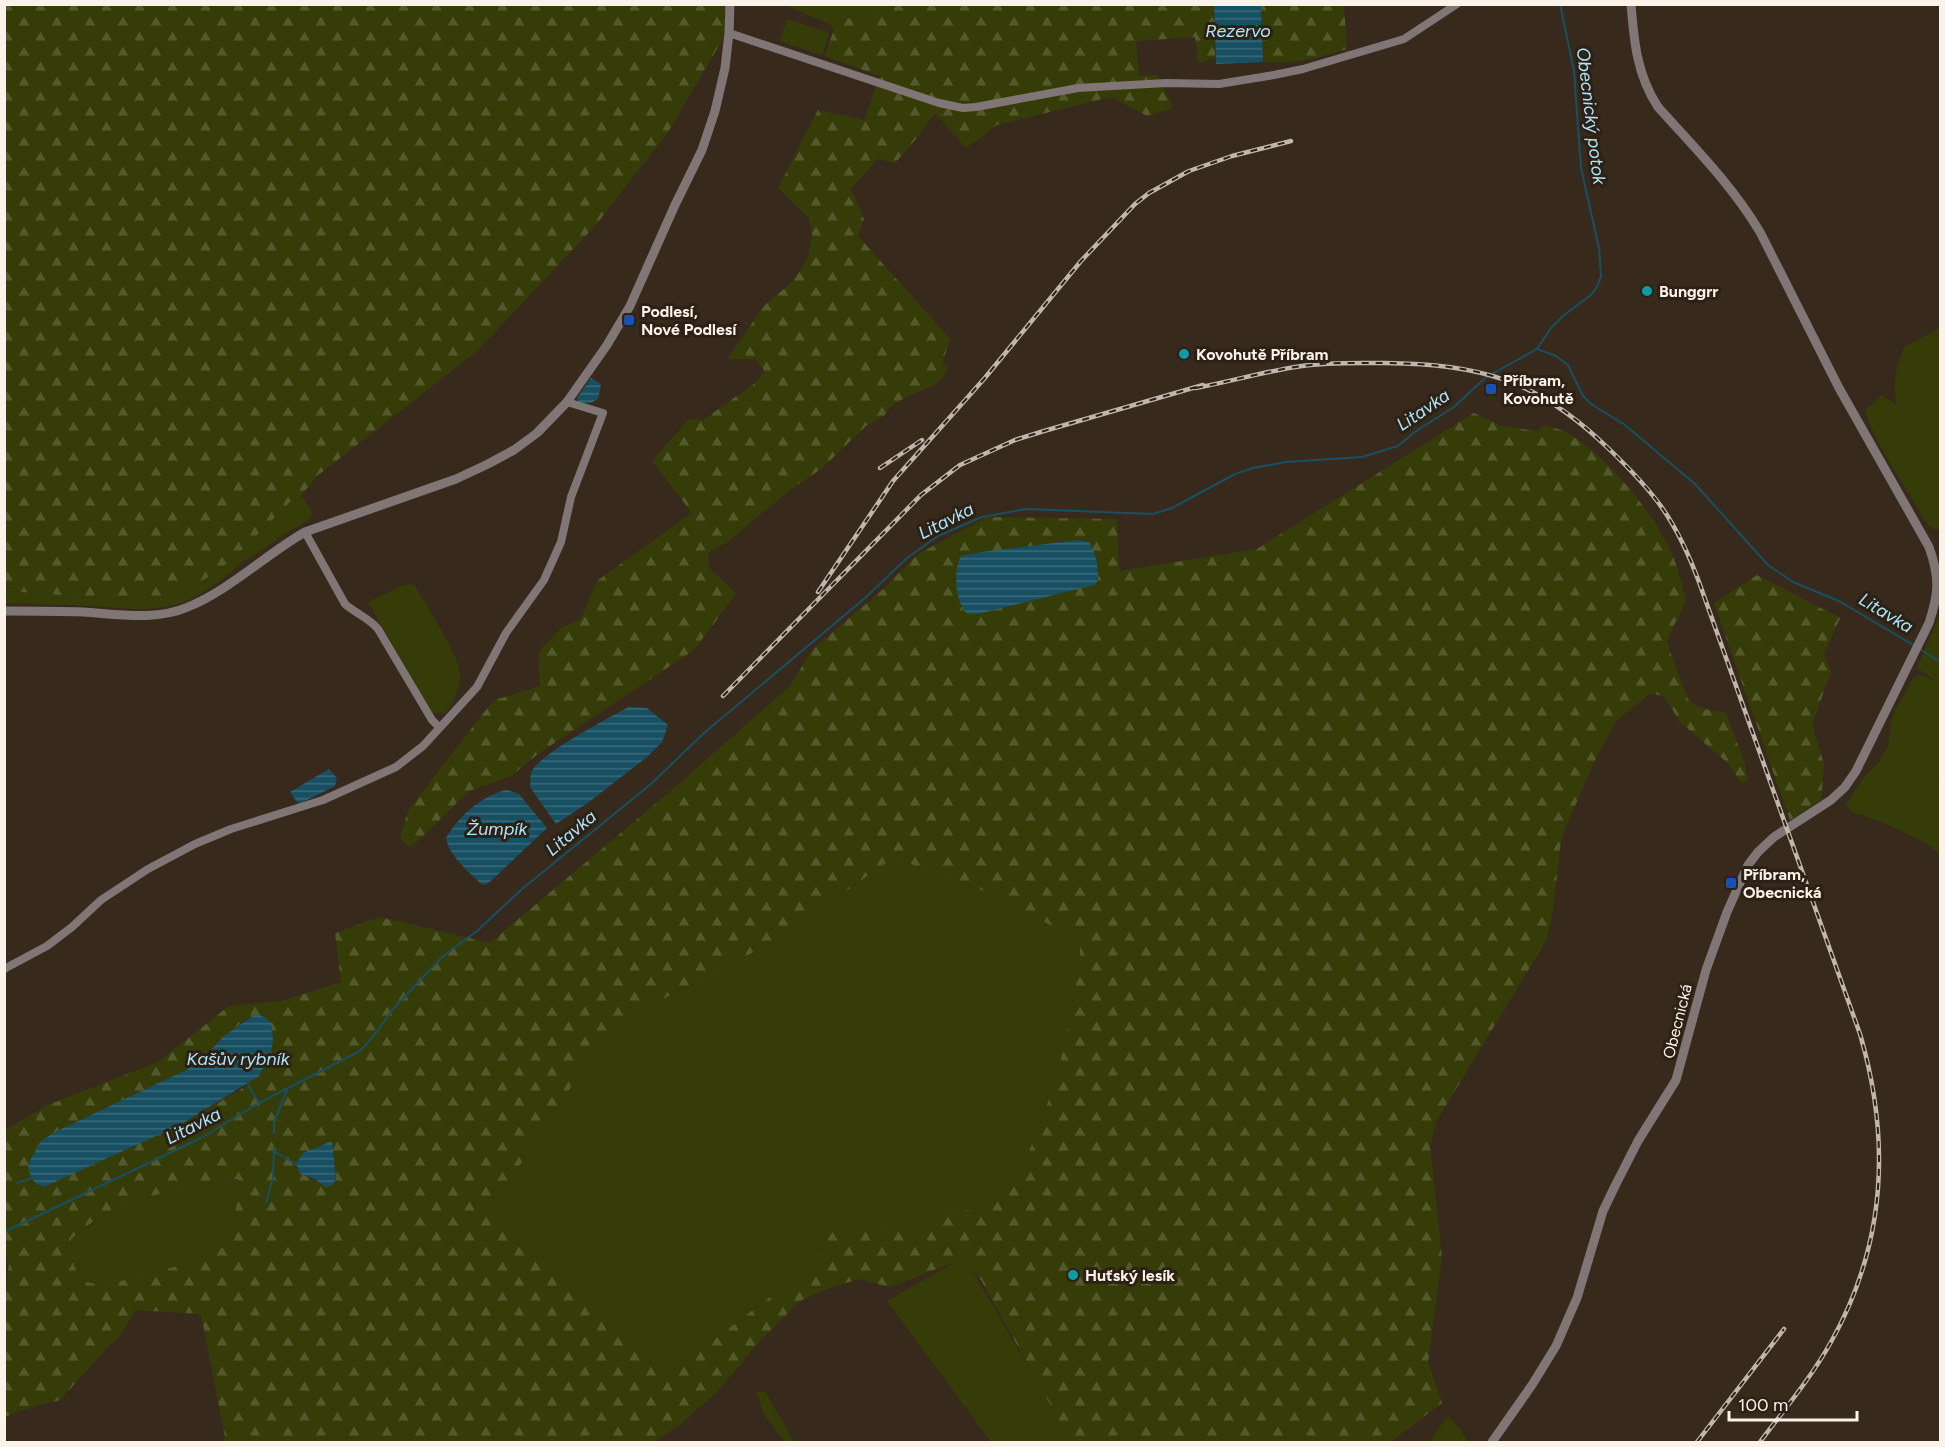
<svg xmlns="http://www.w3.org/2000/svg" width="1945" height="1447" viewBox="0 0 1945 1447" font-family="Figtree,sans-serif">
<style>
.green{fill:#363c07}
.forest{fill:url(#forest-firs);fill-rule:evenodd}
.water{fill:url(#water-rules)}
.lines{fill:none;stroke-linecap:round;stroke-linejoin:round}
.stream{stroke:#175062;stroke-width:2}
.minor{stroke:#807675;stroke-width:8}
.tertiary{stroke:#807675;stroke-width:9}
.rail-casing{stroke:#c1b6ad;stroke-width:4.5}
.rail{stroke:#2d2014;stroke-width:2;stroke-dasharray:7;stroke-linecap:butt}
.culture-dot{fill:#0f9aa8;stroke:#2d2014;stroke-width:2}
.transit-dot{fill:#1a4fb4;stroke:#2d2014;stroke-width:2}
.labels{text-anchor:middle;stroke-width:6;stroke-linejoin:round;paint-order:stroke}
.poi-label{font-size:16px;font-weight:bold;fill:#fbf2ea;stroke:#2d2014;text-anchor:start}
.street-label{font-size:16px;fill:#fbf2ea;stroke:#2d2014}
.water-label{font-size:18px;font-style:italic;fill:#ace6fc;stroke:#2d2014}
</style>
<defs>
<pattern id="forest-firs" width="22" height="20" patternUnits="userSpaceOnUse" patternTransform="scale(1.5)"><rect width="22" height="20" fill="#363c07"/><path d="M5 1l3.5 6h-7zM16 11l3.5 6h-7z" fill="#54592b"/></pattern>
<pattern id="water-rules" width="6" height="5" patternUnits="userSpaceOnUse" patternTransform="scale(1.5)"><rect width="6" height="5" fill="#175062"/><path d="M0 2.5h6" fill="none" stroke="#3a6a79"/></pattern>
</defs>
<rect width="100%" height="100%" fill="#372a1d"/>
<path class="green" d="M785,5H891L889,9L828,23Z
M787,19L829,33L822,55L780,41Z
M1940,328V530C1937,530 1935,530 1932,528C1925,523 1921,512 1916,505C1898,475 1876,444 1865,411L1882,395L1897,406C1892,385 1896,367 1904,347Z
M300,496L303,498L312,512L310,519L286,533L250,558C239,561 237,568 229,574C213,586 197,598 178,604C149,613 116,607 87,606C59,604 32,604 5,603V591L133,600L160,599L172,595L213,575L236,556L290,502Z
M410,584L415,586C426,605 459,655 460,674C461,686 453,705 445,713H432L368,602L401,586Z
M1940,614V684L1937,683L1940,685V770L1938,777L1940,781V854L1920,840L1879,821L1850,811L1846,804L1865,776L1879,762L1888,746L1892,717L1913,678L1919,675L1936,681L1917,668Z
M893,858L967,883L1080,940V965L1057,1078L1028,1154L1001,1191L975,1209L943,1213L908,1233L868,1225L821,1244L819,1269L779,1290L666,1376L491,1209L611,1026L775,941Z
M238,1179C243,1194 229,1233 222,1248L181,1265L102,1286L80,1280L72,1260L71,1239L118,1205L197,1184Z
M964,1257L1073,1442H991L887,1301Z
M757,1392H766L794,1442H785L763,1413Z
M1448,1416L1460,1429L1468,1442H1429Z"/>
<path class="forest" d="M891,4L1214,5L1215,58L1198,63L1195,37L1136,41L1139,76L1158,75L1173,108L1147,116L1111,97L997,125L966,148L935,113L916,139L895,163L877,159L851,189L864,219L858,236L950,339L942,364L948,366L943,378L934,385L908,396L893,405L884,416L866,426L821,469L791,489L726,543L708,553L709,568L736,594L694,650L538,754L511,776L469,791L418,841L410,847L400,838L408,811L485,711L495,700L540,686L539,652L560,629L581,619L597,581L692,513L652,461L689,419L703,420L758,381L764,370L755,359H727L764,306L793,281L808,258L812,235L809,218L778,188L818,110L864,120L880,76L825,56L834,29L828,23L889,9Z
M5,5H728L727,32L668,132L595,226L476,352L317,476L300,497L290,502L236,556L213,575L172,595L160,599L133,600L5,591Z
M1261,5H1344L1347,49C1317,58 1294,65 1263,62Z
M1474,413L1501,426L1537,431L1543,426C1549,427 1556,428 1561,430C1599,446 1656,515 1671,552C1678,567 1682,584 1686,601L1667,640L1670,651L1688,699C1697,710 1713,710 1726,713L1745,764L1748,781L1741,783L1729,764L1680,722L1665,697L1651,693L1617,720L1597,756L1564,831L1561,841L1553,910L1547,939L1436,1122L1430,1146L1442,1257L1428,1362L1442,1403L1390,1442H1071L981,1280L962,1259L890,1287L859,1279L827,1289L800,1301L759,1342L716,1393L678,1426L654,1442H221L225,1437L201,1314L136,1310L118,1338L107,1348L60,1400L16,1412L5,1417L4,1309L9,1263L4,1252L5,1130L48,1105L158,1062L229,1006L281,1001L341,982L335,933L380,917L490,943L672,790L790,686L812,650L881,591L918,554L987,517L1117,519L1119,571L1257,549ZM1078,540H1086C1094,552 1101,568 1097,583L1094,585L962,607C957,585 953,575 965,555ZM893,858L967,883L1080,940V965L1057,1078L1028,1154L1001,1191L975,1209L943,1213L908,1233L868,1225L837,1228L821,1244L819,1269L779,1290L666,1376L491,1209L611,1026L775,941ZM249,1017L248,1085L180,1125L128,1148L55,1132L188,1069L200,1061L218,1041ZM332,1141L336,1179L319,1183C310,1176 298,1177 296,1164ZM238,1179C243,1194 229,1233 222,1248L181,1265L102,1286L80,1280L72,1260L71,1239L90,1224L118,1205L197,1184Z
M1757,575L1840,618L1824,654L1831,672L1812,724L1824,764L1821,800L1790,820L1714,603Z"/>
<path class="water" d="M1214,5H1261L1263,62L1216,64Z
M591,378L601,384L598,399L591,403H579L577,398Z
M1078,540L1089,542C1096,552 1100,571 1097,583L1094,585L978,614H967C955,601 953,571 961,556L982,552Z
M629,707L647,708L668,725L662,742L647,757L589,802L556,824L530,787C531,783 530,777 531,773C537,755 610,717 629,707Z
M329,769L337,778L335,786L301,803L297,802L290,792Z
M507,790L519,794L547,828L492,880L485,885L481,884C469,872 449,856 446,838C459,816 482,795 507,790Z
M254,1015H260L269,1020L272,1028L273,1041L270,1055L259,1076L180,1125L44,1187C31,1182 30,1177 28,1164L41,1141L55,1132L188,1069L200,1061L224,1036Z
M332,1141L336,1179L332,1185L326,1187L313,1178L300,1174L296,1164L303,1153Z"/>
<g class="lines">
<path class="stream" d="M1537,349L1551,328L1564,315L1591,295L1597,287L1601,276L1599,248L1581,168L1574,71L1560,4
M1920,649L1940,662
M248,1085L259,1103
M274,1133V1122L287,1090
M275,1152L296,1164
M17,1183L32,1178
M266,1203L273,1178L274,1147
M4,1232L201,1138L259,1103L360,1051L376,1033L393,1009L442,957L477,931L522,889L651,784L704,733L865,598L907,558L938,536L982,517L1026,509L1153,514L1172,508L1235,474L1253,468L1286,462L1362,457L1398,446L1416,431L1454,407L1485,378L1537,349L1556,356L1568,365L1583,396L1591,404L1625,425L1695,484L1768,565L1793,582L1839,601L1915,646"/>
<path class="minor" d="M729,33L939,103L963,108L976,107L1078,88L1166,83L1219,84L1274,75L1303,69L1404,39L1457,4
M305,532L345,604C355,613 369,618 378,629L432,720L439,727
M4,969L47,946L72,927L101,900L148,869L195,844L231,829L323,800L396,767L423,746L477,687L506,633L544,580L561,542L571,497L603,413L567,402"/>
<path class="tertiary" d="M4,611C31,611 57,611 83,612C117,614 156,621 188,607C231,589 265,555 305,532L456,479L488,464L514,450L537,433L567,402L607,345L630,306L675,205L702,150L715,111L725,68L729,33L730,4
M1492,1442L1532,1385L1556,1346L1577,1298L1603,1211L1615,1186L1638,1141L1676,1080L1706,970L1727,912L1748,865L1758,852L1774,837L1831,800L1845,787L1856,771L1929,623C1939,593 1940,578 1929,547L1839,388L1760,232C1732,185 1694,147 1658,107C1637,75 1634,42 1631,4"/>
<defs>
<path id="rail" d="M1196,388C1232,381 1267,371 1302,366C1329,362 1357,363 1384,363C1482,364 1538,380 1609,449C1656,494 1676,520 1699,582L1860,1034C1891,1140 1886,1244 1831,1342C1811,1378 1784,1410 1760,1442
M880,468L922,440
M818,592L893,481L984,379L1081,261L1135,204L1149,193L1189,171L1232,156L1291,141
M723,696L921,495L960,465L1015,440L1044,431L1203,385
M1697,1442L1784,1329"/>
</defs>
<use href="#rail" class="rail-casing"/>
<use href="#rail" class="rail"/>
</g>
<g class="culture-dot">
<circle cx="1647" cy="291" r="6"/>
<circle cx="1184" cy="354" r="6"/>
<circle cx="1073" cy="1275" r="6"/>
</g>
<g class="transit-dot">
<rect x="623" y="314" width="12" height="12" rx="3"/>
<rect x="1485" y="383" width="12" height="12" rx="3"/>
<rect x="1725" y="877" width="12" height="12" rx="3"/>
</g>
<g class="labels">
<g class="poi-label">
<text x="1659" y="297">Bunggrr</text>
<text x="641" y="317">Podlesí,<tspan x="641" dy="18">Nové Podlesí</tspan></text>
<text x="1196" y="360">Kovohutě Příbram</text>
<text x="1503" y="386">Příbram,<tspan x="1503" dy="18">Kovohutě</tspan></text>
<text x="1743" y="880">Příbram,<tspan x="1743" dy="18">Obecnická</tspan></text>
<text x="1085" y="1281">Huťský lesík</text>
</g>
<g class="street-label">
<text transform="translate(1677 1021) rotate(-76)" y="6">Obecnická</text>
</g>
<g class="water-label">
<text x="1238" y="37">Rezervo</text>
<text transform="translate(1591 116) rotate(83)" y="6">Obecnický potok</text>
<text transform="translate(1423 410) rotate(-34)" y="6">Litavka</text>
<text transform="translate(946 521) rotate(-27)" y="6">Litavka</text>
<text transform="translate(1886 613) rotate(31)" y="6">Litavka</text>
<text x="497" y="835">Žumpík</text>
<text transform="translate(571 833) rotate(-40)" y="6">Litavka</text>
<text x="238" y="1065">Kašův rybník</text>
<text transform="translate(193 1126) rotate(-27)" y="6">Litavka</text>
</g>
</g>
<rect width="1945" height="1447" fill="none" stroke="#fbf2ea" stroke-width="12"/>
<path d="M1729 1411v9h128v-9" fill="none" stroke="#fbf2ea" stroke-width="3"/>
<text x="1738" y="1411" font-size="18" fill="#fbf2ea" stroke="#2d2014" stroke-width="4.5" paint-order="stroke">100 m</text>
</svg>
